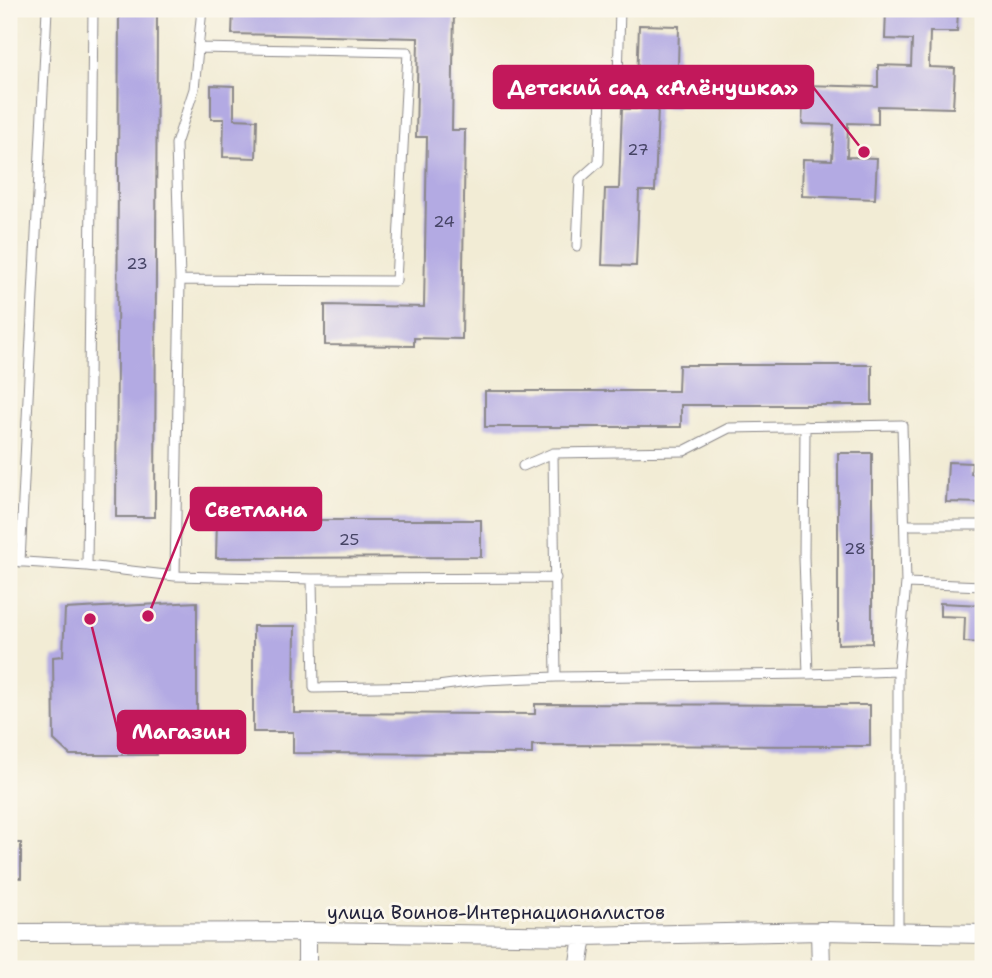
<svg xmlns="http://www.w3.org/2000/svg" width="992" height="978" viewBox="0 0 992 978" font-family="'Shantell Sans',sans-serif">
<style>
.building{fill:#b3aae3}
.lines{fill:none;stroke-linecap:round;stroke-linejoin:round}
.lane-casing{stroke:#8a8788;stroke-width:11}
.street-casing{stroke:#8a8788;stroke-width:20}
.lane{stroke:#fff;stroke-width:9}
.street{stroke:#fff;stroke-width:18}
.labels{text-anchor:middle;stroke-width:6;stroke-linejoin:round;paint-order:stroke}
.number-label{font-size:16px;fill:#464465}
.street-label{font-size:19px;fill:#22223b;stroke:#fbf7ec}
.leader{fill:none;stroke:#c2185b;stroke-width:2.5}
.callout-dot{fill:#c2185b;stroke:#fbf7ec;stroke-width:2.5}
.callout{fill:#c2185b;stroke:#c2185b;stroke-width:2.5}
.callout-label{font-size:21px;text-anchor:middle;font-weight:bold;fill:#fff}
</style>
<rect width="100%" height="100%" fill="#fbf7ec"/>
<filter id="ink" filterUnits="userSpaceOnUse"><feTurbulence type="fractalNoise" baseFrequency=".0143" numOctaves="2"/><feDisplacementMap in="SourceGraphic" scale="14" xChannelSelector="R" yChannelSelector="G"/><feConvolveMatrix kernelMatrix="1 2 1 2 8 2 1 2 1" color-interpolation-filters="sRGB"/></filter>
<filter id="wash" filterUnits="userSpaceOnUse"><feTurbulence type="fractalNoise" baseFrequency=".00686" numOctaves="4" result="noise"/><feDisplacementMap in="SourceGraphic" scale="28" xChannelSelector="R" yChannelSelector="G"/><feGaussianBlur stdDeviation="1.57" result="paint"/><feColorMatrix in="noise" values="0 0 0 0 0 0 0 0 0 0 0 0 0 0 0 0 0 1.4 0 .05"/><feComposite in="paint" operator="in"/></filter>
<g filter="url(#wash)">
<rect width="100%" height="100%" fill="#f2ecd5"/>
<g id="blocks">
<path class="building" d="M119,9H157L155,517H116Z
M233,9H454L452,130H465L462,339L414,338V346L325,345V305L424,307L427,137H416L418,38L232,34Z
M886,9H958L957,32H930L929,67L955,68L953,108L878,106V124L848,123L847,157L877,158L875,199L802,196L803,159L832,160L834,125L802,124L804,85L878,87V65L911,66L912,40L885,39Z
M639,25L679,26L677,108L658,107L655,191H639L636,266L602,265L605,189H619L622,109H636Z
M211,85L234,86V119L257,120L256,158L223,157L224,119H211Z
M679,365H872V405H681V427H485V391H678Z
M838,453H872V643L838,644Z
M948,462L972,463L971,474H983V503L946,502Z
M217,520H481V557L216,558Z
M197,602V741L159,742L156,755H70L54,740L53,657L63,656L65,609Z
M940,603L983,605V643L964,642L965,617L940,616Z
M253,626H295L294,713L535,714V704L870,705V746L532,745V754L293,753V732H253Z
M9,843H21V878L9,877Z"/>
</g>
</g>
<g filter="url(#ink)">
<use href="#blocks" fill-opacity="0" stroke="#8a8788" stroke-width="2"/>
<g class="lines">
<defs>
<path id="lane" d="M202,9L194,89L176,144L180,280L175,576L312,579L556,578
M577,246L580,179L599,162L601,89L618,78L620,9
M180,280L396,281L408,52L198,48
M805,426L804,557L808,674
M553,453L556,677
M523,466L553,453L684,451L729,428L902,425L906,583L898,671V933
M905,525H983
M9,561L87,566L175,576
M20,562L47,9
M87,566L93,9
M312,579L314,688L438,686L483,680L556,677L808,674L898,671
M906,583L983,586"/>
<path id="street" d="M820,931L821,969
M307,932V969
M9,933L307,932L583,936L820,931L983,934
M578,969L583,936"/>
</defs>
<use href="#lane" class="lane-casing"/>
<use href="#street" class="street-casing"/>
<use href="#lane" class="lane"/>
<use href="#street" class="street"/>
</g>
</g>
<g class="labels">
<g class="number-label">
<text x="638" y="155">27</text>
<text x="444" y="227">24</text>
<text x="137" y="269">23</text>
<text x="349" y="545">25</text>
<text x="855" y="554">28</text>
</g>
<g class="street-label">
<text x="496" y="919">улица Воинов-Интернационалистов</text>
</g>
</g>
<path class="leader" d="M864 152L813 87M148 616L191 509M90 619L118 732"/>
<g class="callout-dot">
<circle cx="864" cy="152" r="7"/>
<circle cx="148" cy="616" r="7"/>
<circle cx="90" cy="619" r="7"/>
</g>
<g class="callout">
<rect x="494" y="66" width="319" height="42" rx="7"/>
<rect x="191" y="488" width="130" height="42" rx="7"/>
<rect x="118" y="711" width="127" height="42" rx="7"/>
</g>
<g class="callout-label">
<text x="653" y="95">Детский сад «Алёнушка»</text>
<text x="256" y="517">Светлана</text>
<text x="181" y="739">Магазин</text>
</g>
<rect width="992" height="978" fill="none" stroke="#fbf7ec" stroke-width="35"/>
</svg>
